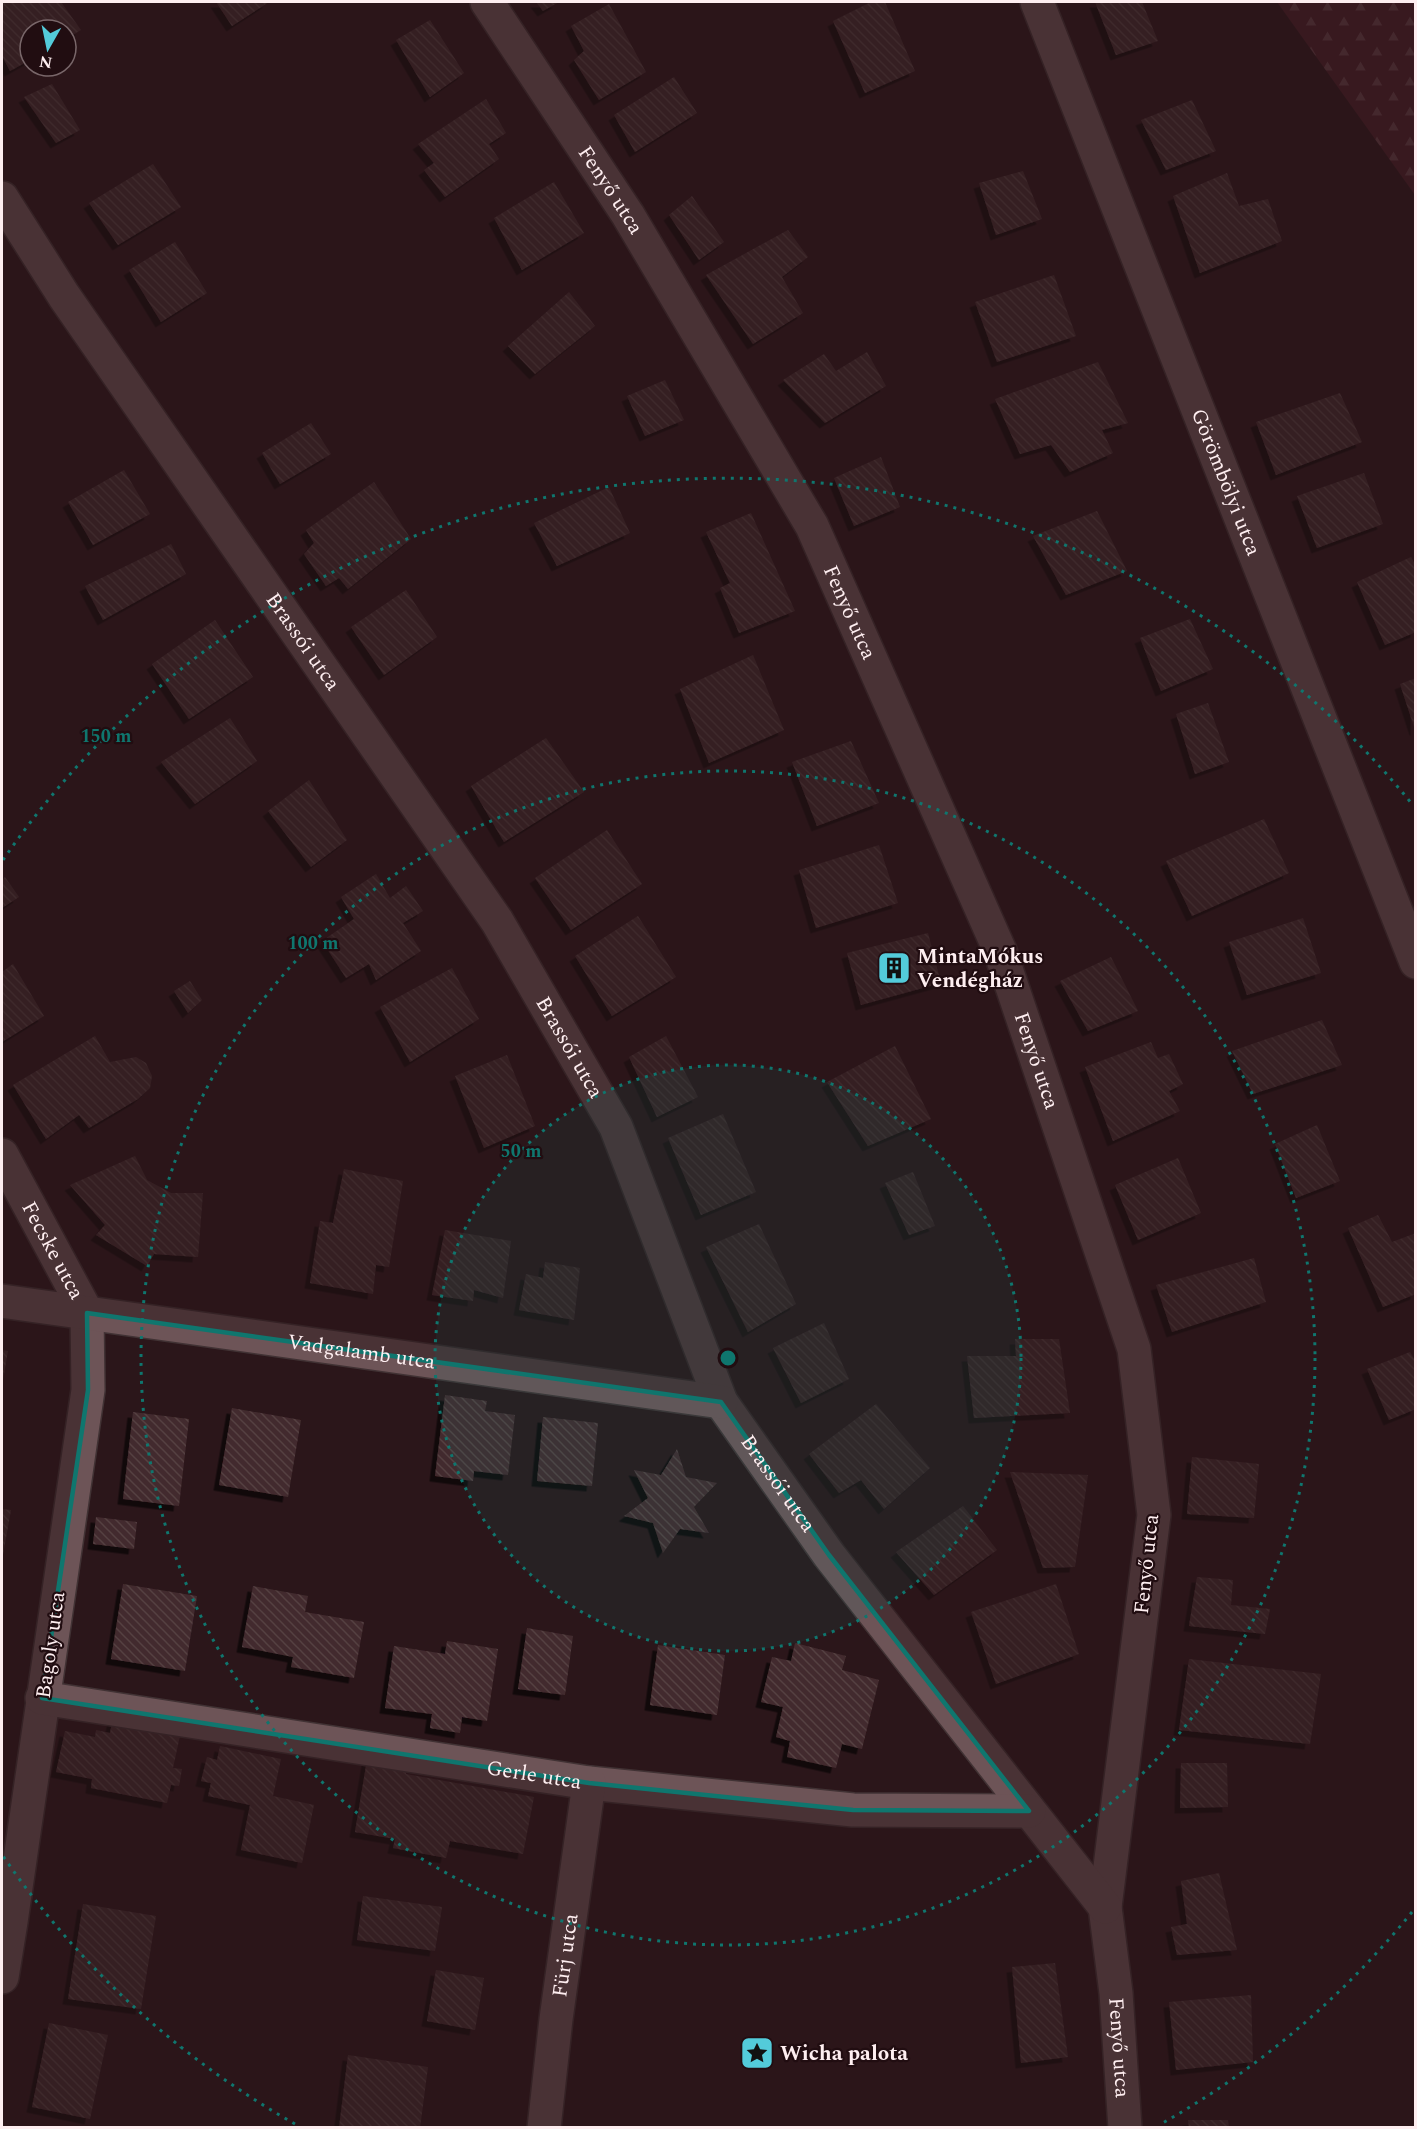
<svg xmlns="http://www.w3.org/2000/svg" width="1417" height="2129" viewBox="0 0 1417 2129" font-family="Spectral,serif">
<style>
.forest{fill:url(#forest-firs)}
.building{fill:url(#building-back-hatch);filter:url(#shadow)}
.lines{fill:none;stroke-linecap:round;stroke-linejoin:round}
.minor-casing{stroke:#413234;stroke-width:36}
.minor{stroke:#6d5457;stroke-width:33}
.marked{fill:none;stroke:#0f766e;stroke-width:4.5;stroke-linejoin:round}
.ring{fill:none;stroke:#0f766e;stroke-width:3;stroke-dasharray:3 6}
.labels{text-anchor:middle;stroke-width:4.5;stroke-linejoin:round;paint-order:stroke}
.street-label{font-size:21px;fill:#feeef0;stroke:#210d11}
.poi-label{font-size:21px;font-weight:bold;fill:#feeef0;stroke:#210d11;text-anchor:start}
.centre{fill:#0f766e;stroke:#210d11;stroke-width:3}
.ring-label{font-size:18px;text-anchor:middle;font-weight:bold;fill:#0f766e;stroke:#210d11;stroke-width:4.5;stroke-linejoin:round;paint-order:stroke}
</style>
<defs>
<pattern id="forest-firs" width="22" height="20" patternUnits="userSpaceOnUse" patternTransform="scale(1.5)"><rect width="22" height="20" fill="#481d26"/><path d="M5 1l3.5 6h-7zM16 11l3.5 6h-7z" fill="#633e46"/></pattern>
<pattern id="building-back-hatch" width="6" height="6" patternUnits="userSpaceOnUse" patternTransform="scale(1.5)"><rect width="6" height="6" fill="#422b2e"/><path d="M-1 5l2 2M0 0l6 6M5-1l2 2" fill="none" stroke="#554042"/></pattern>
<filter id="shadow"><feDropShadow dx="-5.5" dy="5.5" stdDeviation="0" flood-color="#0009"/></filter>
</defs>
<rect width="100%" height="100%" fill="#2b161a"/>
<path class="forest" d="M1277,2H1415V195Z"/>
<path class="building" d="M2,2H61L81,30L66,39V30H30V60L10,71L2,56Z
M216,2H269L232,26Z
M536,2H559L543,11Z
M871,2H885L915,71L865,93L833,21Z
M1095,2H1142L1158,41L1116,55Z
M609,4L646,72L599,100L574,60L584,51L571,26Z
M430,20L464,73L430,97L396,40Z
M674,77L697,113L635,152L614,115Z
M52,84L80,130L56,143L24,97Z
M486,99L506,133L489,144L499,159L445,197L424,170L434,163L418,144Z
M1192,100L1216,151L1166,170L1141,120Z
M153,164L181,207L118,245L89,203Z
M1023,171L1042,219L996,235L979,183Z
M1227,173L1239,206L1268,199L1282,241L1200,273L1173,196Z
M554,182L584,233L522,270L494,218Z
M692,196L724,242L699,260L669,215Z
M788,230L808,257L782,277L803,313L753,344L706,275Z
M175,242L207,293L161,322L129,270Z
M1054,275L1076,336L997,362L975,302Z
M569,292L595,326L535,374L508,346Z
M867,352L886,386L825,423L783,380L824,354L836,371Z
M1098,362L1128,423L1102,430L1113,453L1070,472L1051,445L1020,454L995,399Z
M665,380L684,420L645,436L627,396Z
M1340,393L1362,442L1276,475L1256,422Z
M311,423L331,454L280,484L262,453Z
M881,457L900,507L854,526L834,478Z
M124,470L150,514L93,545L68,502Z
M1364,473L1383,524L1317,548L1297,496Z
M374,482L411,539L348,589L339,578L326,586L304,554L314,543L306,530Z
M609,487L630,533L557,566L534,523Z
M1097,511L1127,571L1066,595L1033,536Z
M751,513L795,611L739,633L720,588L730,583L706,532Z
M171,544L186,574L103,620L85,586Z
M1411,557L1416,566V632L1385,645L1357,582Z
M406,590L437,637L384,675L351,627Z
M1190,619L1213,669L1161,691L1140,638Z
M215,620L253,677L189,719L152,664Z
M753,655L784,730L709,763L680,689Z
M1416,678V730H1415L1400,684Z
M1208,703L1229,762L1195,774L1176,714Z
M230,718L257,761L195,804L161,762Z
M546,738L584,792L504,842L471,786Z
M851,741L879,803L817,826L792,762Z
M309,780L347,840L311,867L268,811Z
M1264,819L1289,873L1192,916L1166,861Z
M607,830L642,884L571,930L535,878Z
M879,845L898,903L816,928L799,870Z
M376,874L390,898L406,886L423,911L403,923L421,951L376,980L369,964L346,978L322,941L354,919L341,897Z
M5,877L19,897L2,908V880Z
M638,916L676,977L612,1016L575,956Z
M1303,918L1321,973L1247,995L1229,942Z
M928,933L941,983L861,1005L847,953Z
M1111,957L1138,1011L1088,1031L1060,981Z
M13,964L44,1016L2,1042V972Z
M452,968L479,1019L410,1062L380,1007Z
M190,981L202,1000L188,1013L174,991Z
M1322,1020L1342,1065L1253,1094L1232,1051Z
M95,1036L110,1062L136,1057L146,1063L152,1076L150,1088L138,1099L89,1128L79,1115L46,1139L13,1085Z
M666,1036L698,1097L657,1117L629,1057Z
M1151,1042L1158,1058L1169,1054L1183,1084L1169,1091L1180,1111L1113,1141L1085,1067Z
M895,1046L931,1119L868,1146L827,1082Z
M507,1055L535,1126L484,1148L455,1076Z
M723,1114L756,1192L701,1215L668,1138Z
M1317,1125L1340,1181L1296,1198L1275,1144Z
M135,1156L147,1180L171,1193H203L198,1257L154,1254L147,1266L96,1235L105,1225L70,1185Z
M1178,1158L1201,1213L1138,1240L1115,1185Z
M344,1169L403,1181L389,1267L376,1265L373,1294L310,1283L320,1221L333,1223Z
M913,1172L935,1226L909,1235L885,1183Z
M1378,1215L1392,1242L1416,1233V1294L1383,1307L1348,1228Z
M759,1224L796,1304L748,1332L706,1247Z
M445,1230L511,1241L503,1298L474,1290L473,1301L432,1295Z
M1254,1258L1266,1302L1172,1332L1156,1285Z
M545,1262L580,1268L574,1320L519,1310L526,1274L543,1278Z
M824,1323L849,1379L801,1403L773,1348Z
M1015,1339H1059L1070,1413L974,1418L967,1356H1016Z
M2,1350L8,1351L3,1380H2Z
M1410,1352L1416,1362V1409L1389,1420L1367,1369Z
M445,1395L487,1401L485,1411L515,1415L508,1475L474,1471L473,1481L435,1476Z
M876,1404L930,1468L884,1509L861,1480L839,1493L809,1454Z
M232,1408L301,1420L288,1497L219,1485Z
M133,1412L189,1419L179,1506L123,1499Z
M543,1417L598,1423L592,1486L537,1481Z
M677,1449L686,1477L717,1483L694,1507L709,1533L680,1529L663,1553L653,1523L624,1516L648,1498L634,1470L661,1475Z
M1192,1457L1259,1464L1254,1518L1187,1514Z
M1010,1472L1088,1475L1075,1567L1043,1568Z
M963,1506L997,1550L934,1595L896,1552Z
M2,1509L11,1510L3,1555H2Z
M96,1517L137,1522L134,1549L93,1544Z
M1197,1577L1233,1580L1231,1605L1270,1609L1265,1634L1189,1626Z
M123,1584L197,1596L185,1671L111,1659Z
M1056,1584L1079,1654L996,1684L971,1612Z
M253,1586L308,1596L305,1612L364,1622L354,1678L291,1667L293,1657L242,1647Z
M527,1628L573,1636L565,1695L518,1689Z
M447,1641L498,1649L487,1721L462,1717L460,1733L430,1728L432,1714L385,1708L394,1646L445,1654Z
M795,1643L846,1656L842,1670L879,1680L862,1749L842,1744L836,1768L787,1757L790,1741L776,1737L783,1707L761,1702L772,1657L791,1661Z
M658,1645L725,1655L717,1715L650,1705Z
M1189,1659L1321,1674L1310,1744L1179,1730Z
M113,1717L181,1731L173,1768L182,1769L179,1786L171,1785L167,1803L91,1788L92,1779L56,1772L65,1731L95,1737L96,1730L110,1733Z
M220,1746L281,1759L273,1796L314,1805L302,1863L241,1850L250,1805L208,1796L211,1783L201,1781L207,1757L217,1760Z
M367,1760L407,1766L406,1774L534,1797L523,1854L450,1841L446,1858L393,1848L395,1839L355,1832Z
M1181,1763H1227L1228,1807L1180,1808Z
M1219,1873L1237,1950L1177,1955L1171,1927L1187,1924L1181,1881Z
M363,1896L442,1907L435,1951L357,1940Z
M83,1904L156,1916L141,2009L68,1999Z
M1055,1963L1068,2057L1021,2063L1012,1967Z
M436,1970L484,1978L475,2030L427,2021Z
M1251,1995L1253,2062L1176,2070L1169,2002Z
M49,2023L108,2035L90,2119L32,2107Z
M348,2055L428,2067L420,2128H339Z
M1188,2120H1228L1229,2128H1189Z"/>
<g class="lines">
<defs>
<g id="minor">
<path id="s1" d="M487,2L628,215L812,526L1000,951L1134,1349L1154,1515L1105,1907L1116,1993L1125,2128"/>
<path id="s2" d="M1037,2L1416,962"/>
<path id="s3" d="M2,198L64,296L497,921L616,1127L721,1402L829,1555L1105,1907"/>
<path id="s4" d="M2,1155L87,1313L88,1390L11,1922L2,1977"/>
<path id="s5" d="M2,1301L721,1402"/>
<path id="s6" d="M42,1698L589,1783L853,1810L1029,1811"/>
<path id="s7" d="M544,2128L556,2019L589,1783"/>
</g>
</defs>
<use href="#minor" class="minor-casing"/>
<use href="#minor" class="minor"/>
</g>
<path d="M0 0H1417V2129H0ZM87,1313L721,1402L829,1555L1029,1811L853,1810L589,1783L42,1698L88,1390Z" fill="#2b161a" fill-opacity=".55" fill-rule="evenodd"/>
<path class="marked" d="M87,1313L721,1402L829,1555L1029,1811L853,1810L589,1783L42,1698L88,1390Z"/>
<circle cx="728" cy="1358" r="293" fill="#0f766e" fill-opacity=".12"/>
<g class="ring">
<circle cx="728" cy="1358" r="293"/>
<circle cx="728" cy="1358" r="587"/>
<path d="M1412 1912A880 880 0 0 1 1161 2124M295 2124A880 880 0 0 1 3 1856M3 860A880 880 0 0 1 1412 804"/>
</g>
<defs>
<symbol id="building-square" viewBox="-11 -11 22 22"><rect x="-9" y="-9" width="18" height="18" rx="4" fill="#53cbda" stroke="#210d11"/><path d="M-4-6H4V6H1V3H-1V6H-4ZM-2.5-4.3h1.7v1.8h-1.7ZM.8-4.3h1.7v1.8H.8ZM-2.5-1h1.7V.8h-1.7ZM.8-1h1.7V.8H.8Z" fill="#111"/></symbol>
<symbol id="sight-square" viewBox="-11 -11 22 22"><rect x="-9" y="-9" width="18" height="18" rx="4" fill="#53cbda" stroke="#210d11"/><path d="M0-6L1.8-2.2L6-1.7L2.9 1.2L3.7 5.4L0 3.3L-3.7 5.4L-2.9 1.2L-6-1.7L-1.8-2.2Z" fill="#111"/></symbol>
</defs>
<g fill-rule="evenodd">
<use href="#building-square" x="875" y="949" width="38" height="38"/>
<use href="#sight-square" x="738" y="2034" width="38" height="38"/>
</g>
<g class="labels">
<g class="street-label">
<text dy="7" stroke="none"><textPath href="#s1" startOffset="225">Fenyő utca</textPath></text>
<text dy="7" stroke="none"><textPath href="#s2" startOffset="516">Görömbölyi utca</textPath></text>
<text dy="7" stroke="none"><textPath href="#s1" startOffset="711">Fenyő utca</textPath></text>
<text dy="7" stroke="none"><textPath href="#s3" startOffset="536">Brassói utca</textPath></text>
<text dy="7" stroke="none"><textPath href="#s3" startOffset="1022">Brassói utca</textPath></text>
<text dy="7" stroke="none"><textPath href="#s1" startOffset="1197">Fenyő utca</textPath></text>
<text dy="7" stroke="none"><textPath href="#s4" startOffset="108">Fecske utca</textPath></text>
<text dy="7" stroke="none"><textPath href="#s5" startOffset="363">Vadgalamb utca</textPath></text>
<text dy="7" stroke="none"><textPath href="#s3" startOffset="1508">Brassói utca</textPath></text>
<text transform="translate(1146 1564) rotate(-84)" y="7">Fenyő utca</text>
<text transform="translate(50 1645) rotate(-82)" y="7">Bagoly utca</text>
<text dy="7" stroke="none"><textPath href="#s6" startOffset="498">Gerle utca</textPath></text>
<text dy="7" stroke="none"><textPath href="#s7" startOffset="174">Fürj utca</textPath></text>
<text dy="7" stroke="none"><textPath href="#s1" startOffset="2205">Fenyő utca</textPath></text>
</g>
<g class="poi-label">
<text x="917" y="963">MintaMókus<tspan x="917" dy="24">Vendégház</tspan></text>
<text x="780" y="2060">Wicha palota</text>
</g>
</g>
<circle cx="728" cy="1358" r="9" class="centre"/>
<g class="ring-label">
<text x="106" y="742">150 m</text>
<text x="313" y="949">100 m</text>
<text x="521" y="1157">50 m</text>
</g>
<rect width="1417" height="2129" fill="none" stroke="#feeef0" stroke-width="6"/>
<g transform="translate(48 48) rotate(189)"><circle r="28" fill="#210d11" stroke="#79676a" stroke-width="1.5"/>
<path d="M0-4.5L10 22L0 15L-10 22Z" fill="#53cbda"/>
<text y="-9" font-size="16" font-weight="bold" text-anchor="middle" fill="#feeef0">N</text>
</g>
</svg>
